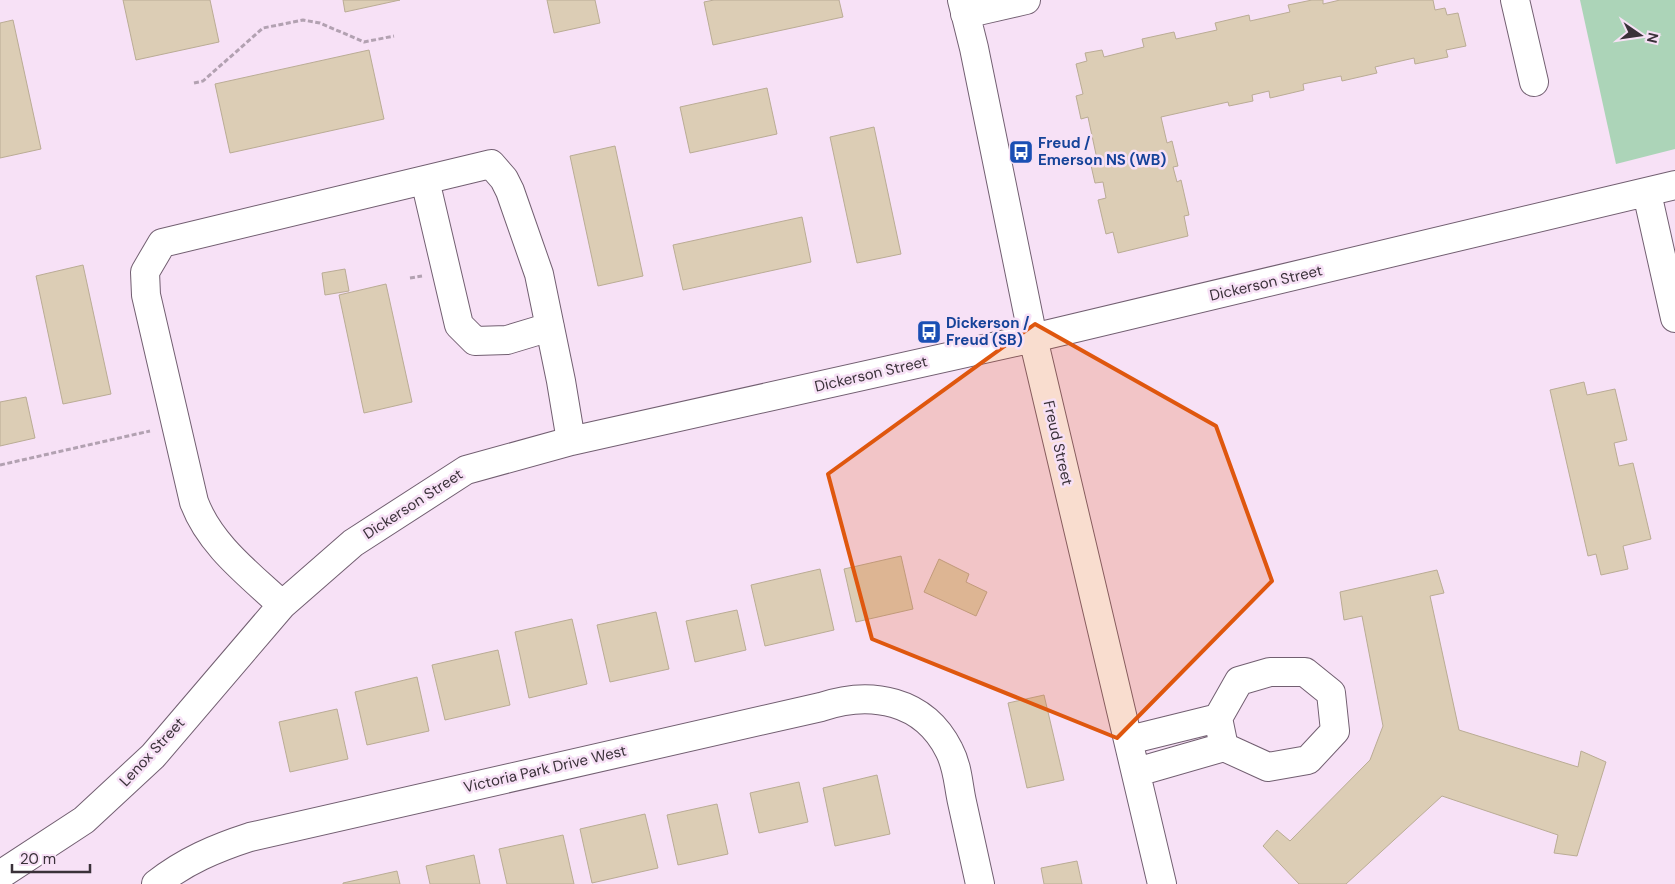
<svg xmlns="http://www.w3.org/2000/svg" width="1675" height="884" viewBox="0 0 1675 884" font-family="'DM Sans',sans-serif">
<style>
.green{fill:#acd4b8}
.building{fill:#dccdb5;stroke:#baac95}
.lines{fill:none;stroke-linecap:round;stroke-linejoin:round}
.minor-casing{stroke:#725f71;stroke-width:30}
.path{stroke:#b2a1b1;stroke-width:3;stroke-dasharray:5 2.5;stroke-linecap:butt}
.minor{stroke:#fff;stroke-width:28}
.marked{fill:#df570e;fill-opacity:0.2;stroke:#df570e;stroke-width:4;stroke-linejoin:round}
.labels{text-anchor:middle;stroke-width:5;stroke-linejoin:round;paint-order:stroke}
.transit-label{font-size:15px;font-weight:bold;fill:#164399;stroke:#f7e1f6;text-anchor:start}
.street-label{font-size:15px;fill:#3a3139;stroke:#f7e1f6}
</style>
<rect width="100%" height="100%" fill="#f7e1f6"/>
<path class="green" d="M1580,0H1675V149L1616,164Z"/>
<path class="building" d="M123,0H210L219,42L136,60Z
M343,0H400L345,12Z
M547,0H595L600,23L554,33Z
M714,0H839L843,17L713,45L704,2Z
M1312,0H1323V4L1340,0H1433L1435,10L1445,8L1447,15L1458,13L1466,46L1446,50L1448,57L1415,64L1414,58L1375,67L1377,73L1342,81L1341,76L1303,84L1304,90L1270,98L1269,91L1252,95L1253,101L1229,106L1228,102L1161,117L1167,143L1172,141L1178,166L1173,167L1177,182L1181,180L1189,215L1184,216L1188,236L1118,253L1113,232L1106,234L1098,200L1106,198L1103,182L1095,183L1090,161L1097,159L1088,117L1081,119L1076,96L1083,94L1076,64L1087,61L1085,53L1102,50L1104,57L1144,47L1142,39L1174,32L1176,39L1217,30L1215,23L1249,15L1250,21L1290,12L1288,5Z
M13,20L41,149L0,158V23Z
M369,50L384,119L230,153L215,84Z
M767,88L777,134L690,153L680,107Z
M874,127L901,254L857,263L830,137Z
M615,146L643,276L598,286L570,156Z
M802,217L811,262L683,290L673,245Z
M83,265L111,394L63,404L36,276Z
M345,269L349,291L325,295L322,273Z
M386,284L412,402L364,413L339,295Z
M1584,382L1587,395L1615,389L1627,440L1614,443L1619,466L1633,463L1651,539L1623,546L1628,569L1601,575L1596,554L1588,556L1550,390Z
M26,397L35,438L0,446V402Z
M901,556L913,609L856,622L844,569Z
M939,559L969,574L966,582L987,592L976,616L924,592Z
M820,569L834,630L765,646L751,585Z
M1437,570L1444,593L1430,596L1459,730L1578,767L1581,751L1606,762L1577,856L1554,853L1558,835L1442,796L1346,884H1299L1263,846L1277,830L1290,841L1370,760L1383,726L1362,616L1344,620L1340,592Z
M737,610L746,650L695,662L686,621Z
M656,612L669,669L610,682L597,625Z
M572,619L587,684L529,698L515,632Z
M498,650L510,705L445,720L432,665Z
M417,677L429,731L367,745L355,692Z
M1044,695L1064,780L1027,788L1008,703Z
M337,709L348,759L290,772L279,722Z
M877,775L890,834L835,846L823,788Z
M799,782L808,822L759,833L750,793Z
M717,804L728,854L678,865L667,815Z
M645,814L658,868L592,883L580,829Z
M563,835L574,884H507L499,849Z
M474,855L480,884H430L426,866Z
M1077,861L1082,884H1044L1041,868Z
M397,871L400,884H343V883Z"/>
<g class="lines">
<defs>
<path id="minor" d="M962,0L974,48L1033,338L1162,884
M1515,0L1534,82
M965,14L1026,0
M425,180L459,325L475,341L507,340L550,327
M1647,193L1675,318
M282,605C249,574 210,545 194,502L146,295L145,272L162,243L491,164L504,179L510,191L539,274L561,381L571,441
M1129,740L1218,718
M1137,772L1224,747L1268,767L1308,760L1335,731L1331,693L1305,672H1270L1239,681L1218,718L1224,747
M0,875L84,820L153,756L282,605L353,543L466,470L571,441L1033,338L1675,185
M156,884C185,861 216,848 250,837L821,707C871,690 924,700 949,750C958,767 958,784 962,802C968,829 974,857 980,884"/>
</defs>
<use href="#minor" class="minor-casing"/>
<path class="path" d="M194,83L203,81L263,28L303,20L320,23L364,42L394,36
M410,278L422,276
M0,465L150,431"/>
<use href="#minor" class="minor"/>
</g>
<path class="marked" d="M1035,324L1216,426L1272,581L1117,738L872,639L828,474Z"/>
<defs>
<symbol id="bus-square" viewBox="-11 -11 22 22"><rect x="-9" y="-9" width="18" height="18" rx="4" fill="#1a4fb4" stroke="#f7e1f6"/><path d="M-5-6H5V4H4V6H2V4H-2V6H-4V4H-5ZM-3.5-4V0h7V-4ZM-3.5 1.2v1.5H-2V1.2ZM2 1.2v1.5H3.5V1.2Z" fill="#fff"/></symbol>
</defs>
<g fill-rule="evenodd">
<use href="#bus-square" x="1007" y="138" width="28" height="28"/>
<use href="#bus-square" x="915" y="318" width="28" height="28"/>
</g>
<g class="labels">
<g class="transit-label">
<text x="1038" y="148">Freud /<tspan x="1038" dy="17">Emerson NS (WB)</tspan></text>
<text x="946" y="328">Dickerson /<tspan x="946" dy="17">Freud (SB)</tspan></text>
</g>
<g class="street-label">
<text transform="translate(1266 283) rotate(-13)" y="5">Dickerson Street</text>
<text transform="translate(871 374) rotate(-13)" y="5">Dickerson Street</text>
<text transform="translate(1058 443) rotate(77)" y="5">Freud Street</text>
<text transform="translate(413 504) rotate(-33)" y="5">Dickerson Street</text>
<text transform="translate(152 752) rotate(-47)" y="5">Lenox Street</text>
<text transform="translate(545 769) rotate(-13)" y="5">Victoria Park Drive West</text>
</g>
</g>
<g transform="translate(1640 35) rotate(103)" stroke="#f7e1f6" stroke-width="4" paint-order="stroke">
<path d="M0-4L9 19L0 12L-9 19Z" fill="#3a3139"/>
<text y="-8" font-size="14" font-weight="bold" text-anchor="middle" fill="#3a3139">N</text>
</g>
<path d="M12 864v8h78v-8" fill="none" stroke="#3a3139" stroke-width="2.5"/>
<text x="20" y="864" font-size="15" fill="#3a3139" stroke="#f7e1f6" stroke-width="4" paint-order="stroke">20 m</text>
</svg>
